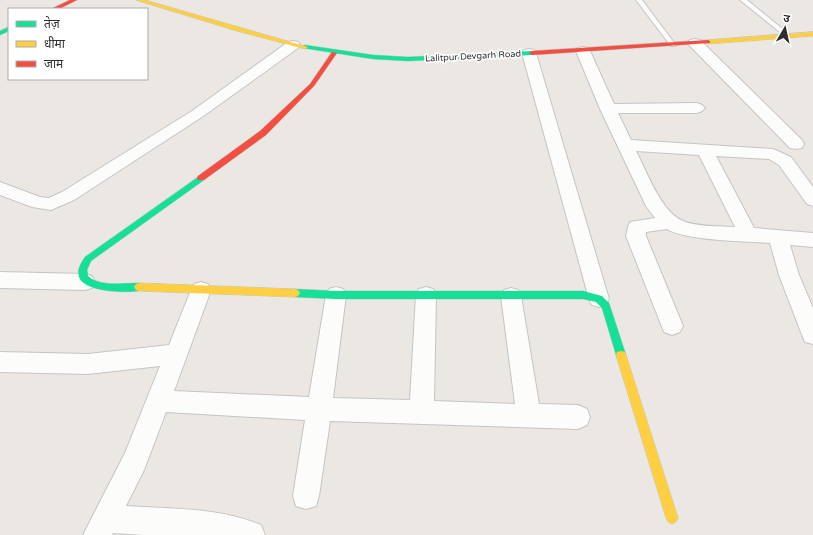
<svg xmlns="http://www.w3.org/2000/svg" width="813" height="535" viewBox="0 0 813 535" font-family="'Varela Round','Noto Sans Devanagari',sans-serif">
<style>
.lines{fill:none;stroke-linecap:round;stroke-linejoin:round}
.lane-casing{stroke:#c5c4c4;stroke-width:2}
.street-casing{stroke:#c5c4c4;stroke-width:2}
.fast-casing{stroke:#c5c4c4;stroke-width:1}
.slow-casing{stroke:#c5c4c4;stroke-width:1}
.jam-casing{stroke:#c5c4c4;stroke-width:1}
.lane{fill:#fcfcfb;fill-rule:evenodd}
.street{fill:#fcfcfb;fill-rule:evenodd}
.fast{fill:#16e098;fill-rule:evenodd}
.slow{fill:#ffcf43;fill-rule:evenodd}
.jam{fill:#f24e42;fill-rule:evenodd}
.labels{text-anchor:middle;stroke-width:3.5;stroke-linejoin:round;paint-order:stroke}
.far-street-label{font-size:9px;fill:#2e2e2e;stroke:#fff}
</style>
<rect width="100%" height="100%" fill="#ebe8e4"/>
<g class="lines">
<defs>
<path id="lane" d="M636,0H642L675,44V46H671Z
M740,0H747L790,35V37H786Z"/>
<path id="street" d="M695,39L700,40L802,140L804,144L802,148L796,149L790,148L690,46L688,43L690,40Z
M293,41L298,42L300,45L298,48L202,117L74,200L51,210L32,207L0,195V182L40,197L49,198L62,192L192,111L288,42Z
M583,47L588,48L590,51L614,104L697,103L702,105L705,108L702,111L697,113H618L631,140L773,149L791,157L813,187V206L807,204L779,165L769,159L716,156L754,228L813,233V247L790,245L799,275L813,308V344L805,342L802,335L779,275L770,243C746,241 686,241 667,229L646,232V236L683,326L680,332L672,335L664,332L626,236L628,227L630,222L655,218L646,206L600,109L576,51L578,48ZM636,151L699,155L735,227C720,226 696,227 683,221C661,212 647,172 636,151Z
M529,49L534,50L536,53L609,299L606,305L599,307L592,305L589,299L522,53L524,50Z
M0,272L85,274L92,276L95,282L92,288L85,290L0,288Z
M201,282L208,284L211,290L174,391L309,397L326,295L329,289L336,287L343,289L346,295L333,398L410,400L416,295L419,289L426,287L433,289L436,295L434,401L515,404L501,296L504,290L511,288L518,290L521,296L539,404L578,405L587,409L590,417L587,425L578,429L330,421L319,496L316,506L306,509L296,506L293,496L305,420L166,412L144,470L126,506C171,509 218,507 261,525L265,535H144L113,533L112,535H83L125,453L160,366L88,374L0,372V352L88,354L169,345L191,290L194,284Z"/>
<path id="fast" d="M9,27V31L0,35V31Z
M305,45L373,55L408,57L532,51L535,53L532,55L408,61L373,59L303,48V46Z
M201,175L204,176L205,178L204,180L91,261L87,270L88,276C100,287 123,283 139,283L142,284L144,287L142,290C130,294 83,292 79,277C77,269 81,263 85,257Z
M295,289L336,291H583L602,296L609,303L626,355L625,358L621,359L617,358L602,308L596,302L583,299H336L295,297L292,296L290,293L292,290Z"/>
<path id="slow" d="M136,0H145L308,47L305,49L237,31Z
M813,32V36L708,44L705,42L708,40Z
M139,283L295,289L298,290L300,293L298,296L295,297L139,291L136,290L134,287L136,284Z
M621,351L625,352L626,355L678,518L676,522L672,524L668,522L666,518L616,355L617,352Z"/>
<path id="jam" d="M70,0H77L59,9H51Z
M708,40L710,41V43L532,55L529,53L532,51Z
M332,52L337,53L314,86L266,135L204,180H198L197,178L198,176L260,131L310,84Z"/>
</defs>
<use href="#lane" class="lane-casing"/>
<use href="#street" class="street-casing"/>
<use href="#fast" class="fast-casing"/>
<use href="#slow" class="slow-casing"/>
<use href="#jam" class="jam-casing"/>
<use href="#lane" class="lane"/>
<use href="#street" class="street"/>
<use href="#fast" class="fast"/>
<use href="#slow" class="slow"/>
<use href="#jam" class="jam"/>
</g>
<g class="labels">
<g class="far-street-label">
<text transform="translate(473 56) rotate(-3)" y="3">Lalitpur Devgarh Road</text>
</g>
</g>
<rect x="8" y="8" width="140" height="72" fill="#ffffff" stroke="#ababab"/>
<rect x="16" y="21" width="20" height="6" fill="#16e098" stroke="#ababab"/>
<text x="44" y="28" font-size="12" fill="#2e2e2e">तेज़</text>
<rect x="16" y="41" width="20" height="6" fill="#ffcf43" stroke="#ababab"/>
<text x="44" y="48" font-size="12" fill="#2e2e2e">धीमा</text>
<rect x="16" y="61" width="20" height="6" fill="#f24e42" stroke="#ababab"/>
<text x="44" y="68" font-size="12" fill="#2e2e2e">जाम</text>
<g transform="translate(785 28) rotate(9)" stroke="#ffffff" stroke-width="3" paint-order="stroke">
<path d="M0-3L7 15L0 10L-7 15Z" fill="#2e2e2e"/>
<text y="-6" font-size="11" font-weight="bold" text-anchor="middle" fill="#2e2e2e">उ</text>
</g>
</svg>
